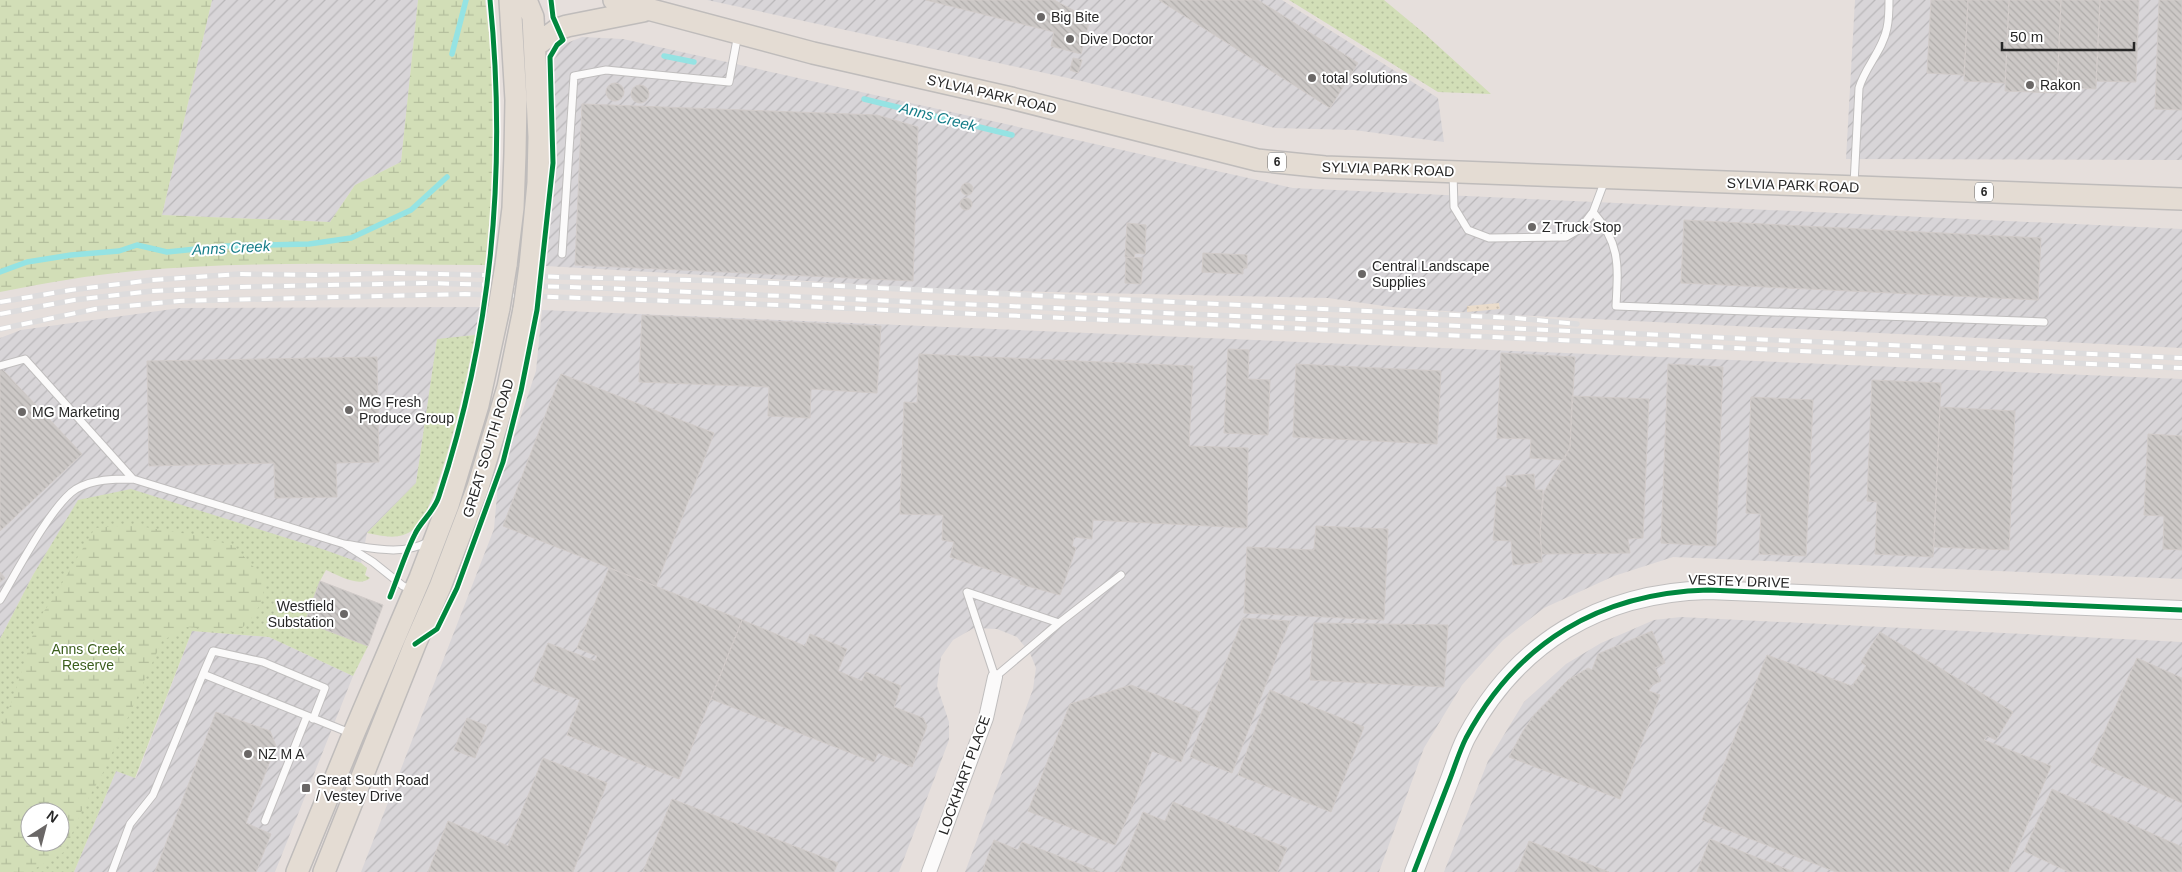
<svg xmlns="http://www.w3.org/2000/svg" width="2182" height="872" viewBox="0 0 2182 872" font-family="Helvetica,sans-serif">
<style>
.industrial{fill:url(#industrial-furrows)}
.green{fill:url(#green-dots);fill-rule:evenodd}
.wetland{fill:url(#wetland-marsh);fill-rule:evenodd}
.sand{fill:url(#sand-dots)}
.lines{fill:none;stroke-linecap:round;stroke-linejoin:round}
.stream{stroke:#95e3e3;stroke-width:5.5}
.building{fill:url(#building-back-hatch);stroke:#d1cbc9}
.service-casing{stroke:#c0bebe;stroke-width:9}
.minor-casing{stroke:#c0bebe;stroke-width:16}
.tertiary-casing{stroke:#c0bebe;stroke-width:20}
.primary-casing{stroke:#bfbcbb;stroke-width:24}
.service{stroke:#fbfafa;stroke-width:7}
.minor{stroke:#fbfafa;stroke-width:14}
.tertiary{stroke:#fbfafa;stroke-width:18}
.primary{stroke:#e4dcd3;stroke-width:21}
.rail-casing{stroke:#dddcdd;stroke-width:5.5}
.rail{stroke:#fff;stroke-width:4;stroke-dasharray:11;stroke-linecap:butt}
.primary-bridge-casing{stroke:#bfbcbb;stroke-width:24;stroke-linecap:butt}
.primary-bridge{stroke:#e4dcd3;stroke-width:21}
.cycleway-casing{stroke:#fff;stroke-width:8}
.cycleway{stroke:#00873e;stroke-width:5}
.poi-dot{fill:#6a6766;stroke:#fff;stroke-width:2}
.labels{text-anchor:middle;stroke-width:4;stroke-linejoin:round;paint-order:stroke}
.shield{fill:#fff;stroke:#686868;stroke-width:1}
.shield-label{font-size:12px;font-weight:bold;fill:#272727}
.poi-label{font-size:14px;fill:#272727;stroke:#fff;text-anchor:start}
.street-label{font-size:14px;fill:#272727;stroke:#fff}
.park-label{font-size:14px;fill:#3b5e1d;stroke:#fff}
.water-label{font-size:15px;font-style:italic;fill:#157d88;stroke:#fff}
</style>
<defs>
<pattern id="industrial-furrows" width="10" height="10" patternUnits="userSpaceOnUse" patternTransform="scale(1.25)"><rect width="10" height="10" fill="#d8d5d8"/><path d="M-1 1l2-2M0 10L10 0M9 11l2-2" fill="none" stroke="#b9b7b9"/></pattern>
<pattern id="green-dots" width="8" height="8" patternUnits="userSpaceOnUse" patternTransform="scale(1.25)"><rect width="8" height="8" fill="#d2deb7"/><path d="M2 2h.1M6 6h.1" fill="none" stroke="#b4be9d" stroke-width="1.8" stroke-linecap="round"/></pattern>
<pattern id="wetland-marsh" width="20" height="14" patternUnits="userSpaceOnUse" patternTransform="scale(1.25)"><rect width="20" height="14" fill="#d2deb7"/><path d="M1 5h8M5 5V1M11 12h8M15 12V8" fill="none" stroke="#b4be9d"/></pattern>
<pattern id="sand-dots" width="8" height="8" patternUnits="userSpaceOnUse" patternTransform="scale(1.25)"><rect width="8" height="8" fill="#eadccb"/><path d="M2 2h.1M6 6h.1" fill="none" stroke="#c9bdae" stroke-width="1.8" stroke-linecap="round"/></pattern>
<pattern id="building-back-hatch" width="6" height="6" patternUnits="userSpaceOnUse" patternTransform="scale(1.25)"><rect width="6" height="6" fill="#ccc8c6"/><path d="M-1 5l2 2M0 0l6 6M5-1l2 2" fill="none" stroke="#afacaa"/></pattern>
</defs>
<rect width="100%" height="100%" fill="#e6dfdc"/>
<path class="industrial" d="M212,0H418L401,162L355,185L330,222L162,215Z
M707,0H1282L1438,98L1444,142L1354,130L1275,128L1077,80Z
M1855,0H2182V160L1846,159Z
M582,37L623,39L1293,188L2182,229V348L1472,313L1391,307L1328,298L962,290L546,266L557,162L553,62L562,45Z
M480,307L475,335L437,340L416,483L367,533L361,563L280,536L79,500L33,575L0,639V338L21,330L180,308Z
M542,310L2182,379V579L1673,557L1614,576L1544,608L1503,640L1462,685L1424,748L1379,872H965L1033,689L1036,668L1030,653L1017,637L997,629L974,628L953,640L941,657L937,686L949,722V740L899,872H361L494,529L498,484L536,371Z
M1681,617L2182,642V872H1444L1488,761L1524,702L1566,664L1601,643L1654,620Z
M192,631L269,637L353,676L275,872H74L116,771L136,778Z"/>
<path class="green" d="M1289,0H1384L1425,34L1491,94L1438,92Z
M475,335C469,370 439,510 414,529C399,541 384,536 367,533L416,483L437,339Z
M131,489L325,550L361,563L367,568L365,575L370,578C359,588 338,575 326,570L320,581L305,621L368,646L353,676L269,637L192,631L135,778L116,771L74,872H0V639L33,575L78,500ZM30,812H60V842H30Z"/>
<path class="wetland" d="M0,0H212L162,215L330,222L355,185L401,162L418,0H485L492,57L494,181L485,265C369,265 251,260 135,271C90,275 45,283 0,292Z
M132,525L200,536L234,546L266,580C262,604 257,616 237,632L187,627L162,641L105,769L84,806L64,852L29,872H0V731L15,693L37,621L52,600L95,528ZM30,812H60V842H30Z"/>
<path class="sand" d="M1499,303L1500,309L1467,312V306Z"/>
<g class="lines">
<path class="stream" d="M452,54L466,0
M664,56L694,62
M864,99L1012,135
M0,272L27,262L71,255L119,251L137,245L167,252L226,246L309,244L351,238L411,210L447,177"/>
</g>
<path class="building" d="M926,0H1054L1090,19L1081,54L1051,46L1054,32Z
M1159,0H1258L1358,63L1330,108Z
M1931,0H1968L1964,75L1927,73Z
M1968,0H2009L2005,83L1964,81Z
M2009,0H2061L2057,93L2005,91Z
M2061,0H2100L2096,89L2057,87Z
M2100,0H2139L2136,82L2096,81Z
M2159,0H2182V110L2155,109Z
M1073,58L1082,60L1078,73L1070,70Z
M606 92a9 9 0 1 1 18 0a9 9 0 1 1-18 0Z
M631 94a9 9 0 1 1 18 0a9 9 0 1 1-18 0Z
M582,104L877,115L918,127L913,281L575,265Z
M961 189a6 6 0 1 1 12 0a6 6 0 1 1-12 0Z
M960 204a6 6 0 1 1 12 0a6 6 0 1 1-12 0Z
M1684,220L2041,238L2038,300L1681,283Z
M1127,223L1146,225L1145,254L1135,253L1134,258L1125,257Z
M1203,253L1247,255V268H1243V274L1202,272Z
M1126,257L1143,258L1141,284L1125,283Z
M642,315L881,326L877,393L811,389L810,418L768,416L769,387L639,382Z
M1228,349L1249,350L1248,379L1270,380L1268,435L1224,433Z
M1501,353L1575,357L1570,447L1564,460L1530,458L1531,439L1497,438Z
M919,354L1193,366L1189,446L1248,448L1247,528L1093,520L1092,539L1074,537L1072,546L1076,548L1060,595L1020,584L1021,580L950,557L954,542L942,540L943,515L900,514L904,402L917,403Z
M377,357L379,462L336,463L337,497L275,498L274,463L149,466L147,361Z
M1296,364L1441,371L1437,444L1293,437Z
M1668,364L1723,367L1716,546L1661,543Z
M2,369L82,454L0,531V371Z
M561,374L714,433L656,586L503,526Z
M1872,380L1941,383L1933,557L1875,554L1877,502L1867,501Z
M1572,396L1649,399L1643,538L1628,539L1630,553L1542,554L1540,532L1544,492L1570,447Z
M1751,397L1813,400L1806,556L1759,554L1761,514L1746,513Z
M1940,407L2015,411L2009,550L1934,547Z
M2148,434L2182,436V550L2163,549L2164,516L2144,515Z
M1534,474L1535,490H1543L1540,532L1542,562L1513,565L1511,541L1493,540L1497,487H1507L1506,476Z
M1316,526L1388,529L1384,620L1244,613L1247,547L1314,550Z
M609,568L742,620L679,779L567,735L580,700L533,681L548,643L595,661L597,656L577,648Z
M0,572L5,578L0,582Z
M320,581L383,605L368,646L305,622Z
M1243,618L1290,621L1232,773L1190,757Z
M742,620L805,646L810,634L847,649L838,671L862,681L866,672L901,686L894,707L923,718L927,726L912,767L878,753L874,762L711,699Z
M1314,623L1448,625L1444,687L1310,680Z
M1652,631L1665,663L1655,668L1661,681L1652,685L1649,691L1660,695L1620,799L1509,757L1523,731L1534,715L1568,680L1588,668L1592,670L1598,654Z
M1880,632L2013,712L1996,740L1987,736L1984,740L2051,766L2008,872H1836L1702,820L1767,655L1852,686L1866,666L1861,662Z
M2137,658L2182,678V803L2091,762Z
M1131,685L1200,712L1181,762L1152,751L1135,800L1115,845L1028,811L1070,704Z
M1270,690L1364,727L1331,812L1238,775Z
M216,712L270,731L276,746L246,823L271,834L256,872H155Z
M467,718L487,726L475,758L454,750Z
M543,758L607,783L573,872H428L448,821L508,846Z
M2052,789L2182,847V872H2069L2024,851Z
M672,799L838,863L834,872H643Z
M1173,802L1287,848L1277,872H1119L1143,812L1165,821Z
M1710,839L1794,872H1697Z
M994,840L1018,850L1022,842L1100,872H982Z
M1529,841L1609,872H1517Z"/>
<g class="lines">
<defs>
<path id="service" d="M1453,173L1454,207L1468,230L1489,238L1566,237L1580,229L1593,212L1605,180
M1854,184L1859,88C1865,67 1883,50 1887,28C1889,19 1889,9 1889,0
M1593,212C1621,244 1618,266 1616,306L2044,322
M562,254L574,76L606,70L729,82L738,34
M0,366L25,359L133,479
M412,589L403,586L373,562L344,544C373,548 401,556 428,542
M967,592L1059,623L995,677Z
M0,600C16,573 52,504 76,489C94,479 113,479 133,479L344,544
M1059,623L1121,575
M203,674L213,651L263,662L325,688L313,719
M265,821L307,716
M112,872L130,824L153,795L203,674L350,733"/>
<path id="minor" d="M929,872L986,718L995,677"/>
<path id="tertiary" d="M1414,872C1425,843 1437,813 1448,784C1454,769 1459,752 1466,738C1517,642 1600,593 1708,590L2182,610"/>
<path id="primary" d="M526,0L533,17L539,137L538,183L530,266
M614,0L813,53L1011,98L1257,160L1325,167L2182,199
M535,46L558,29L567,26L643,11
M506,265L513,208L515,154L516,100L510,0
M297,872L353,735L420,578L448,505L478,405L499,308
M324,872L415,644L440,587L478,487L508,387L524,309"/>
</defs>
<use href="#service" class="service-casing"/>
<use href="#minor" class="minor-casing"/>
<use href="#tertiary" class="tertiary-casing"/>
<use href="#primary" class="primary-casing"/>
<use href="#service" class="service"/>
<use href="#minor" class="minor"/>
<use href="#tertiary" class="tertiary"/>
<use href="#primary" class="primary"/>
<defs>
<path id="rail" d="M0,302L71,290L152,280L239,274L316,275L397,273L731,281L1516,318L1577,324
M0,314L74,300L152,291L239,287L426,283L601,288L2182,358
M0,329L95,309L179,301L465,294L731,303L2182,368"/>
</defs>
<use href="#rail" class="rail-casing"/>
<use href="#rail" class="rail"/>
<defs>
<path id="primary-bridge" d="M499,308L506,265
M524,309L530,266"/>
</defs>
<use href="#primary-bridge" class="primary-bridge-casing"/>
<use href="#primary-bridge" class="primary-bridge"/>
<defs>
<path id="cycleway" d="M390,597C398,577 405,554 415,534C421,521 434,512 439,496C492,335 507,169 490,0
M415,644L437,629L457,588L503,462L521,391L537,310L553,163L550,57L557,45L563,40L553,17L551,0
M1414,872C1425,843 1437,813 1448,784C1454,769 1459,752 1466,738C1517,642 1600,593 1708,590L2182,610"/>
</defs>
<use href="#cycleway" class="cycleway-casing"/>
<use href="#cycleway" class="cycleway"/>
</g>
<g class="poi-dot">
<circle cx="1041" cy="17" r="5"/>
<circle cx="1070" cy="39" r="5"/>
<circle cx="1312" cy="78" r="5"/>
<circle cx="2030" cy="85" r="5"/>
<circle cx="1532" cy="227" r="5"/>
<circle cx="1362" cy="274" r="5"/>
<circle cx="349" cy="410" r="5"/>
<circle cx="22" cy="412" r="5"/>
<circle cx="344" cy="614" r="5"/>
<circle cx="248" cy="754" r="5"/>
<rect x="301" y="783" width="10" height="10" rx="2.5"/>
</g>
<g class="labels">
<g class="shield">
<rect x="1268" y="152.5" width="18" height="19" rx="4"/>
<rect x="1975" y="182.5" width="18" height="19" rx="4"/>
</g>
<g class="shield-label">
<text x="1277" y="166">6</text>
<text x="1984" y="196">6</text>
</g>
<g class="poi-label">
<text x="1051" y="22">Big Bite</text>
<text x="1080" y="44">Dive Doctor</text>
<text x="1322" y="83">total solutions</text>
<text x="2040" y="90">Rakon</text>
<text x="1542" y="232">Z Truck Stop</text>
<text x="1372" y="271">Central Landscape<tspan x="1372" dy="16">Supplies</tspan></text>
<text x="359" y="407">MG Fresh<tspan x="359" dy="16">Produce Group</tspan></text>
<text x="32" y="417">MG Marketing</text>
<text x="334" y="611" text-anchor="end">Westfield<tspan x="334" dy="16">Substation</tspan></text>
<text x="258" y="759">NZ M A</text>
<text x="316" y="785">Great South Road<tspan x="316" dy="16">/ Vestey Drive</tspan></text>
</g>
<g class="street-label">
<text transform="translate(992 94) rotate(13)" y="5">SYLVIA PARK ROAD</text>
<text transform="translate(1388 169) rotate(2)" y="5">SYLVIA PARK ROAD</text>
<text transform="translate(1793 185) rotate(2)" y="5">SYLVIA PARK ROAD</text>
<text transform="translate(488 448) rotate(-73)" y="5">GREAT SOUTH ROAD</text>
<text transform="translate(1739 581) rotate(2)" y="5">VESTEY DRIVE</text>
<text transform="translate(964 775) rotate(-70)" y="5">LOCKHART PLACE</text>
</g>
<g class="park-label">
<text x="88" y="654">Anns Creek<tspan x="88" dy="16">Reserve</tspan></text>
</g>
<g class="water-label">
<text transform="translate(938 117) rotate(14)" y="5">Anns Creek</text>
<text transform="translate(231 248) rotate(-3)" y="5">Anns Creek</text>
</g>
</g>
<g transform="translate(45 827) rotate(36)"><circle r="24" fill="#ffffff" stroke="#a9a9a9"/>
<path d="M0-4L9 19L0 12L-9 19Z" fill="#6a6766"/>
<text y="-8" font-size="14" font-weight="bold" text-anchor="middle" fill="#272727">N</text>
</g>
<path d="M2002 42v8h132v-8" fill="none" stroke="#272727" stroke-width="2.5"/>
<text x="2010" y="42" font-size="15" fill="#272727" stroke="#ffffff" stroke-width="4" paint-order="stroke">50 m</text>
</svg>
